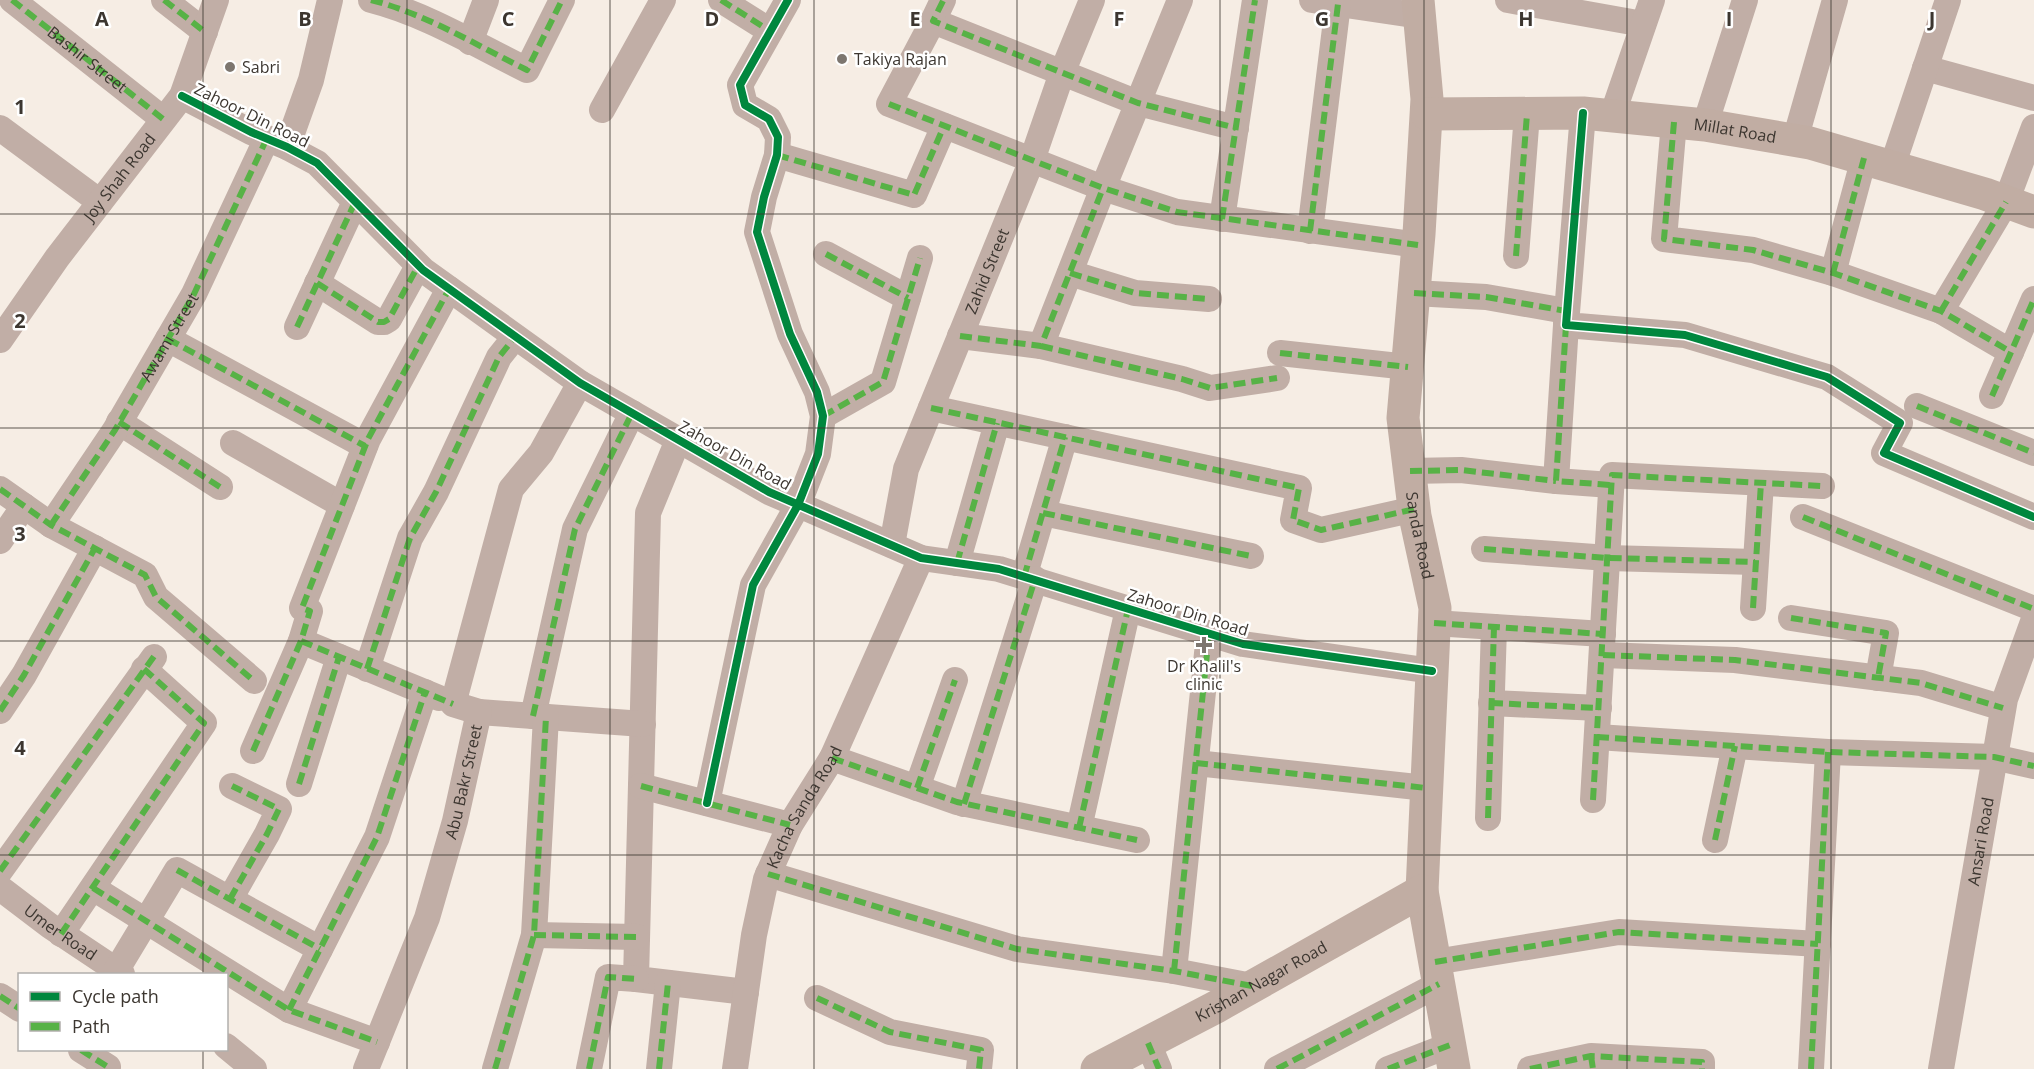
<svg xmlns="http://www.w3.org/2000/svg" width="2034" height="1069" viewBox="0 0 2034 1069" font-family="'Open Sans',sans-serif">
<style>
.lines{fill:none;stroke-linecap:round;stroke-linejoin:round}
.minor{stroke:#c1aea6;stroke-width:26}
.major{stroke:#c1ada3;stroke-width:33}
.quiet{stroke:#57b246;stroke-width:6;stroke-dasharray:12 6;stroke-linecap:butt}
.cycleway-casing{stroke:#fff;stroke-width:11}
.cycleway{stroke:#00873e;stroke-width:8}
.grid{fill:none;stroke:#3c3630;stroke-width:1.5;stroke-opacity:0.55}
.poi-dot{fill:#7d766f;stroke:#fff;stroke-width:2}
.labels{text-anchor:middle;stroke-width:5;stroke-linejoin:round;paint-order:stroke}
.poi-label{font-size:16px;fill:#3c3630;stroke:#fff;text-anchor:start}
.street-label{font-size:16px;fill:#3c3630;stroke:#fff}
.grid-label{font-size:20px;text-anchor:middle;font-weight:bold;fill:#3c3630;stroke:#fff;stroke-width:5;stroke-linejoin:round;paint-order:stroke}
</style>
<rect width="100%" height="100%" fill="#f6ede4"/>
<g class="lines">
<g class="minor">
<path id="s1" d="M12,0L163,119"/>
<path d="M164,0L205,32"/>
<path d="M371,0C426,14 476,45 527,70L562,0"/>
<path d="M721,0L770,31"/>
<path d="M943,0L933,21L1138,103L1236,128"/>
<path d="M1312,0L1420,16"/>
<path d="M1508,0L1643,24"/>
<path d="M933,21L889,104L1103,188L1177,212L1418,245"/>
<path d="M470,42L486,0"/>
<path d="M1925,68L2034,98"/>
<path d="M182,96L251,132L287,147L317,163L423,270L580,383L769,492L921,558L999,569L1243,644L1432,671"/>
<path d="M602,110L663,0"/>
<path d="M1583,113L1566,325L1685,335L1827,377L1900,423L1884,453L2034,517"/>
<path d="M1612,116L1652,0"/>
<path d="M1674,122L1664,239L1753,250L1833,273L1941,311L2011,352"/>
<path d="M1705,125L1745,0"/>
<path d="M0,128L100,202"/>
<path d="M1795,140L1835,0"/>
<path d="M287,147L311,80L330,0"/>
<path d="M777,155L914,195L944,126"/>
<path d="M1892,167L1948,0"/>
<path d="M1222,219L1255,0"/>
<path d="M1310,231L1338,4"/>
<path d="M826,254L908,298"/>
<path d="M1516,256L1527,114"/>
<path d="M1070,273L1135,293L1209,299"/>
<path d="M1833,273L1864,158"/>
<path d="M317,283L378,322H384L389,319L418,266"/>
<path d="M1414,293L1486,297L1566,311"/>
<path d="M1941,311L2006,202L2034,127"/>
<path d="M1566,325L1556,481L1611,485"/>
<path d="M297,327L355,202"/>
<path d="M960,336L1041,346L1103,188L1180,0"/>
<path d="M168,339L365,446"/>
<path id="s2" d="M0,340L57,258L182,96L216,0"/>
<path d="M1041,346L1182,379L1210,388L1277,378"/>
<path d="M1280,353L1408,367"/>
<path d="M1992,396L2034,299"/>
<path d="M1917,406L2034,453"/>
<path d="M931,408L1299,488L1293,520L1321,530L1415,509"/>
<path d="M823,416L883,382L920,258"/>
<path d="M119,422L220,487"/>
<path d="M678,440L648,513L636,979L746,992"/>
<path d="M233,443L342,505"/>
<path d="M1410,471L1461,470L1556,481"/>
<path d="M0,489L51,525L145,575L156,597L254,681"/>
<path d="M1043,513L1251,556"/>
<path d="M1803,517L2034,609"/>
<path d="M51,525L115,430L194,294L267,138"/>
<path d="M0,541L24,506"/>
<path id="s3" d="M892,545L906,469L1032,160L1062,73L1092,0"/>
<path d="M1484,549L1608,558L1755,562"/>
<path d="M957,563L997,423"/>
<path d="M1024,577L1065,437"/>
<path d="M1753,608L1761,483"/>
<path d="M1791,618L1886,633L1878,678"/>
<path d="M1434,623L1603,634"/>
<path d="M301,641L439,698"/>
<path d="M1603,655L1735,660L1921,683L2003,708"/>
<path d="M367,669L410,538L436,492L499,357L515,337"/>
<path d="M1491,703L1599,708"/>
<path d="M0,711L24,675L95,548"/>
<path d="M479,712L643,724"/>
<path d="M533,716L575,529L632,413"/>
<path d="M1597,737L1828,752L1994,757L2034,766"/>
<path d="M253,751L301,641L310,611L302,608L368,439L449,289"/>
<path d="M832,758L957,802L1137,840"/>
<path d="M1196,763L1426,788"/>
<path d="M299,784L339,657"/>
<path d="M641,786L790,825"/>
<path d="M917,788L955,680"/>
<path d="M1593,800L1612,475L1822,486"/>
<path d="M707,803L753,585L798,505L818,454L823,416L817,392L790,334L757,232L764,197L777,155L778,137L769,119L745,105L740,85L788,0"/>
<path d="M964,804L1035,579"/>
<path d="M1488,818L1494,627"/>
<path d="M1079,828L1128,609"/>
<path d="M1715,840L1735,746"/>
<path d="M0,871L154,657"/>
<path d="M768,874L1017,949L1174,971L1252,986"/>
<path id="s4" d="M0,888L50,926L122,974"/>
<path d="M93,888L289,1010L377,1042"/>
<path d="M230,899L267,834L279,809L232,786"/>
<path d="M61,934L204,723L144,669"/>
<path d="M534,935L637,937"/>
<path d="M1435,962L1619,932L1818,944"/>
<path d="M116,971L177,870L320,949"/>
<path d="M1174,971L1209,634"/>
<path d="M0,996L20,1009"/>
<path d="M817,998L890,1032L981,1050L979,1069"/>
<path d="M289,1010L377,837L425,692"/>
<path d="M1148,1043L1159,1069"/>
<path d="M226,1046L254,1069"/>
<path d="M81,1050L108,1067"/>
<path id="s5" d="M366,1069L427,918L455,821L479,712L453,704L511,489L541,453L580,383"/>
<path d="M495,1069L534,935L546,717"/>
<path d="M589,1069L608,977L636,979"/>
<path d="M659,1069L668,983"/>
<path id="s6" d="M735,1069L754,935L766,879L790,825L832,758L921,558"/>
<path d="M1277,1069L1439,984"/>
<path d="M1388,1069L1450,1045"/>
<path d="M1530,1069L1591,1056L1702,1062V1069"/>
<path d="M1811,1069L1828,752"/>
<path id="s7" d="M1941,1069L2005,699L2034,619"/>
</g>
<g class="major">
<path id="s8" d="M1418,0L1427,99L1419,234L1403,418L1415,516L1435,608L1422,891L1454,1069"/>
<path id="s9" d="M1427,114L1583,113L1705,125L1810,143L1985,194L2034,212"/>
<path id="s10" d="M1097,1069L1216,1007L1422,891"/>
</g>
<g class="quiet">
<path d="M12,0L163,119"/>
<path d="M164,0L205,32"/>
<path d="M371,0C426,14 476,45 527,70L562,0"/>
<path d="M721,0L770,31"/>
<path d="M943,1L933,21L1138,103L1236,128"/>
<path d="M889,104L1103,188L1177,212L1418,245"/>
<path d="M1674,122L1664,239L1753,250L1833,273L1941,311L2011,352"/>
<path d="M777,155L914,195L944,126"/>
<path d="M1222,219L1255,0"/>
<path d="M1310,231L1338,4"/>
<path d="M826,254L908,298"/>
<path d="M1516,256L1527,114"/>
<path d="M1070,273L1135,293L1209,299"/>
<path d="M1833,273L1864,158"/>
<path d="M317,283L378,322H384L389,319L418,266"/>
<path d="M1414,293L1486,297L1566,311"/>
<path d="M1941,311L2006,202"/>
<path d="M1566,325L1556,481L1611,485"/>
<path d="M297,327L355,202"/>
<path d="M960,336L1041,346L1103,188"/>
<path d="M168,339L365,446"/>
<path d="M1041,346L1182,379L1210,388L1277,378"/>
<path d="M1280,353L1408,367"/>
<path d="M1992,396L2034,299"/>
<path d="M1917,406L2034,453"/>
<path d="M931,408L1299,488L1293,520L1321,530L1415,509"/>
<path d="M823,416L883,382L920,258"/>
<path d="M119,422L220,487"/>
<path d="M1410,471L1461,470L1556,481"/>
<path d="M0,489L51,525L145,575L156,597L254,681"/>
<path d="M1043,513L1251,556"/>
<path d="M1803,517L2034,609"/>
<path id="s11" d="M51,525L115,430L194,294L267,138"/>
<path d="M1484,549L1608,558L1755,562"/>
<path d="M957,563L997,423"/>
<path d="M1024,577L1065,437"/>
<path d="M1753,608L1761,483"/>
<path d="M1791,618L1886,633L1878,678"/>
<path d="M1434,623L1603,634"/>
<path d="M301,641L453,704"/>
<path d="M1603,655L1735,660L1921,683L2003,708"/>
<path d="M367,669L410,538L436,492L499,357L515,337"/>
<path d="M1491,703L1599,708"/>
<path d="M0,711L24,675L95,548"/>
<path d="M533,716L575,529L632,413"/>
<path d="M1597,737L1828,752L1994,757L2034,766"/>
<path d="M253,751L301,641L310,611L302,608L368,439L449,289"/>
<path d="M832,758L957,802L1137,840"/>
<path d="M1196,763L1426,788"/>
<path d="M299,784L339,657"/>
<path d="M641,786L790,825"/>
<path d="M917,788L955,680"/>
<path d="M1593,800L1612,475L1822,486"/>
<path d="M964,804L1035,579"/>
<path d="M1488,818L1494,627"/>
<path d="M1079,828L1128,609"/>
<path d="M1715,840L1735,746"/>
<path d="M177,870L320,949"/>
<path d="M0,871L155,655"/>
<path d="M768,874L1017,949L1174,971L1252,986"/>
<path d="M93,888L289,1010L377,1042"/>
<path d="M230,899L267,834L279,809L232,786"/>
<path d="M61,934L204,723L144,669"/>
<path d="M534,935L637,937"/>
<path d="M1435,962L1619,932L1818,944"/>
<path d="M1174,971L1209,634"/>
<path d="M0,996L20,1009"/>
<path d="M817,998L890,1032L981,1050L979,1069"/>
<path d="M289,1010L377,837L425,692"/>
<path d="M1148,1043L1159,1069"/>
<path d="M81,1050L108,1067"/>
<path d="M1591,1056L1593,1069"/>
<path d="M495,1069L534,935L546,717"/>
<path d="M589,1069L608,977L636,979"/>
<path d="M659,1069L668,983"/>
<path d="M1277,1069L1439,984"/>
<path d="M1388,1069L1450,1045"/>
<path d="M1530,1069L1591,1056L1702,1062V1069"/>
<path d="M1811,1069L1828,752"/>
</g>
<defs>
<path id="cycleway" d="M182,96L251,132L287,147L317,163L423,270L580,383L769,492L921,558L999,569L1243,644L1432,671
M1583,113L1566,325L1685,335L1827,377L1900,423L1884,453L2034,517
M707,803L753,585L798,505L818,454L823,416L817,392L790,334L757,232L764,197L777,155L778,137L769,119L745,105L740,85L788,0"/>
</defs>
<use href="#cycleway" class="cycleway-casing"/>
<use href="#cycleway" class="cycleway"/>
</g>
<path class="grid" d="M203,0V974M407,0V1069M610,0V1069M814,0V1069M1017,0V1069M1220,0V1069M1424,0V1069M1627,0V1069M1831,0V1069M0,214H2034M0,428H2034M0,641H2034M0,855H2034M203,1050V1069"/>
<g class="poi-dot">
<circle cx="842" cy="59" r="6"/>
<circle cx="230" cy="67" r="6"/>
<path d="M1201 636h6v6h6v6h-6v6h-6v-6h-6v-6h6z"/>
</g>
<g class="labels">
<g class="poi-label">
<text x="854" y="65">Takiya Rajan</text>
<text x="242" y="73">Sabri</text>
<text x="1204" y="672" text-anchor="middle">Dr Khalil's<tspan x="1204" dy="18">clinic</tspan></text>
</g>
<g class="street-label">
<text dy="6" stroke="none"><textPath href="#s1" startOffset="96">Bashir Street</textPath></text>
<text transform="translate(252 115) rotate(26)" y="6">Zahoor Din Road</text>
<text dy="6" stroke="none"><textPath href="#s9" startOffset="309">Millat Road</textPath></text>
<text dy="6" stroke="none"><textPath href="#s2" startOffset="202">Joy Shah Road</textPath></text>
<text dy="6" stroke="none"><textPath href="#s3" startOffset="291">Zahid Street</textPath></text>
<text dy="6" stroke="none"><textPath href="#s11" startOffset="222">Awami Street</textPath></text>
<text transform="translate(735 455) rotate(29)" y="6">Zahoor Din Road</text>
<text dy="6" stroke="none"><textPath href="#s8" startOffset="538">Sanda Road</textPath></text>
<text transform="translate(1188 612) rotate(17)" y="6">Zahoor Din Road</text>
<text dy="6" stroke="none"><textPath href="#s5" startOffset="304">Abu Bakr Street</textPath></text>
<text dy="6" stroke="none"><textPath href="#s6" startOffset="274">Kacha Sanda Road</textPath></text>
<text dy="6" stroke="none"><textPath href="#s7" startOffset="231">Ansari Road</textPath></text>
<text dy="6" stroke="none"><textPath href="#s4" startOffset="75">Umer Road</textPath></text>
<text dy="6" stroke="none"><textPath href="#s10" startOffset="186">Krishan Nagar Road</textPath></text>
</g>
</g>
<g class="grid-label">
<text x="102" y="26">A</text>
<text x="305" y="26">B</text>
<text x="508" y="26">C</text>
<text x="712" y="26">D</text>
<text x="915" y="26">E</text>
<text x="1119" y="26">F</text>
<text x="1322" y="26">G</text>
<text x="1526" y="26">H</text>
<text x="1729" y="26">I</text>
<text x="1932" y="26">J</text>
<text x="20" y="114">1</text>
<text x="20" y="328">2</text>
<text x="20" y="541">3</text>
<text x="20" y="755">4</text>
</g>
<rect x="18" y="973" width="210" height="78" fill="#ffffff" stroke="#b1afac" stroke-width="1.5"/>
<rect x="30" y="992" width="30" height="9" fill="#00873e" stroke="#b1afac" stroke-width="1.5"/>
<text x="72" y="1003" font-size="18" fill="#3c3630">Cycle path</text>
<rect x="30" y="1022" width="30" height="9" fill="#57b246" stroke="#b1afac" stroke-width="1.5"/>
<text x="72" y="1033" font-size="18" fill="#3c3630">Path</text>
</svg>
